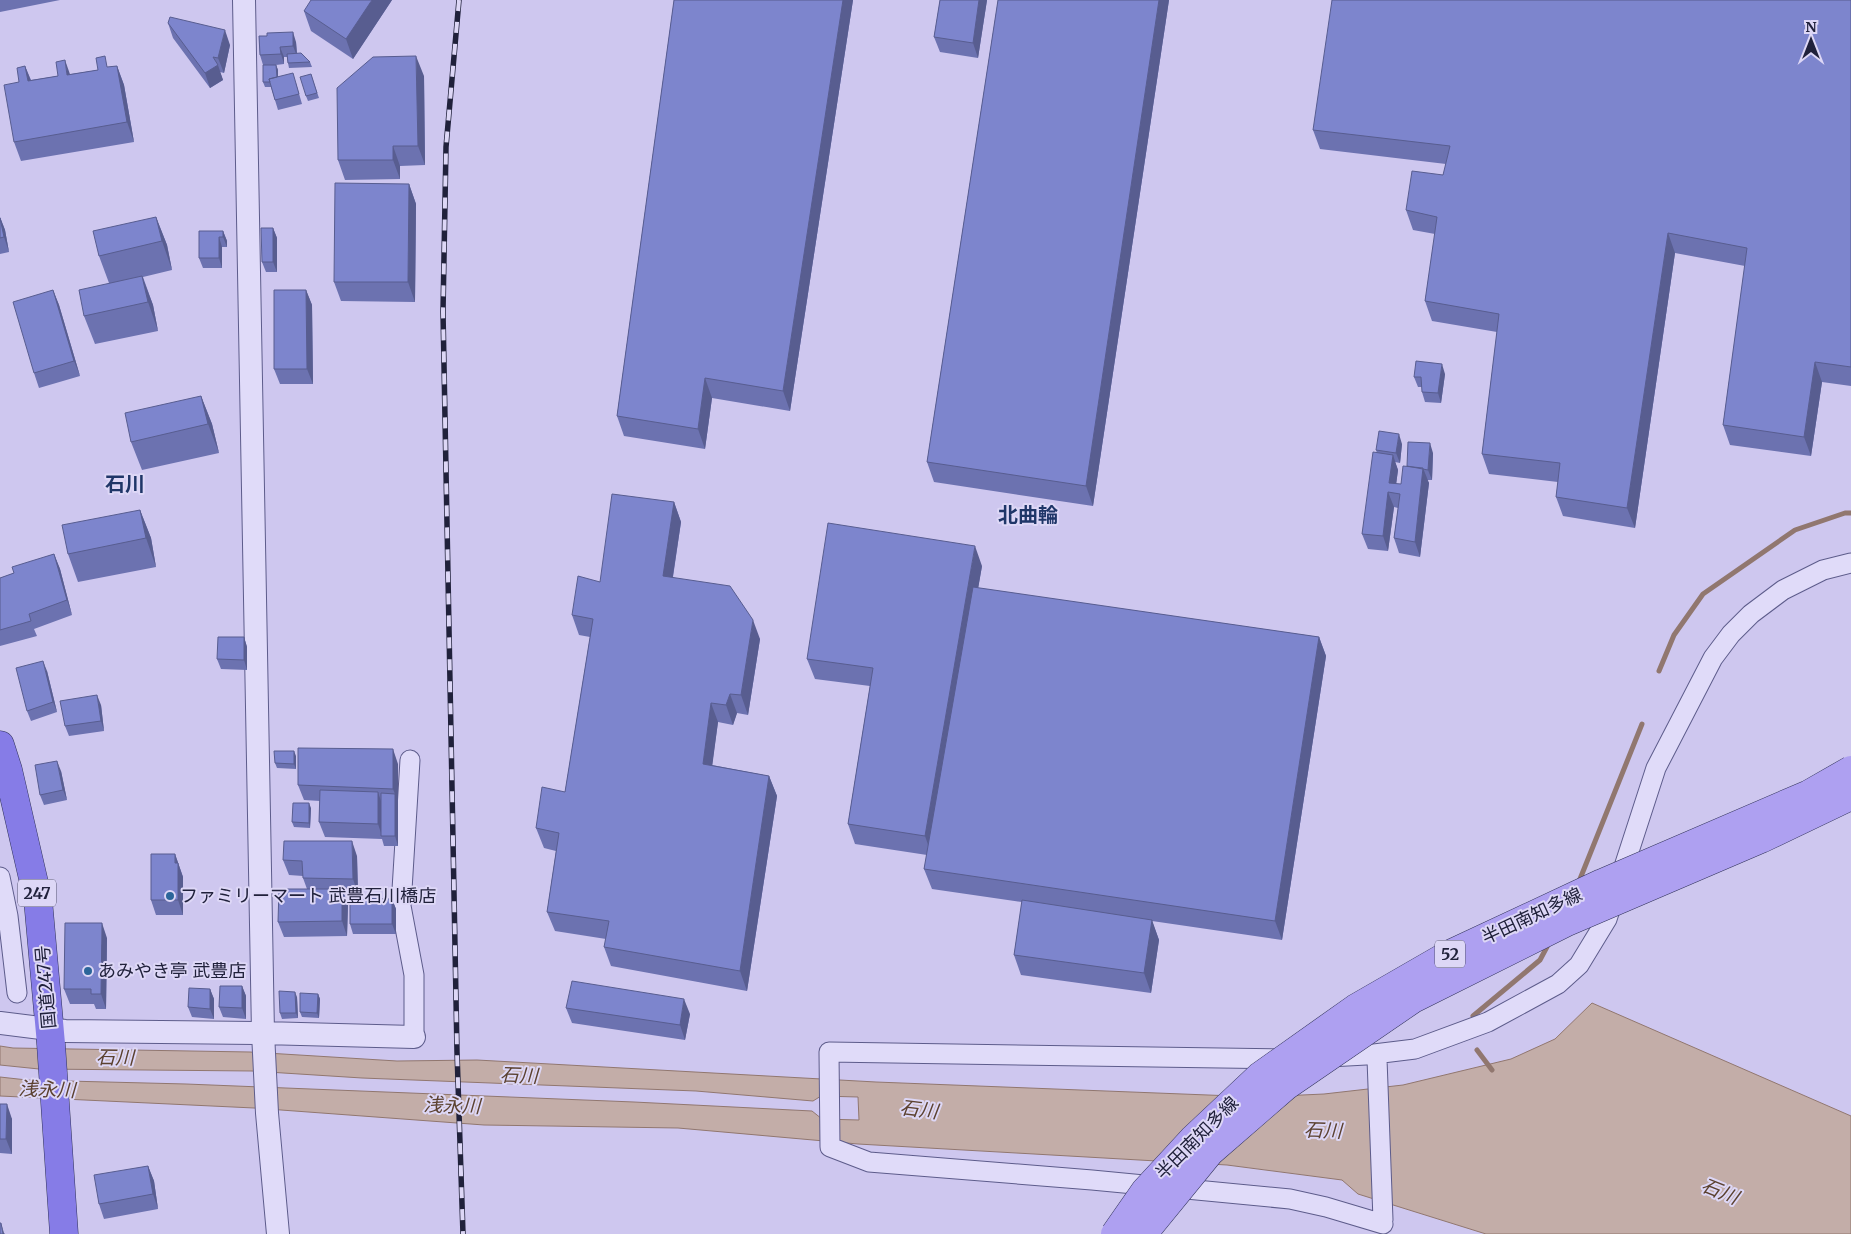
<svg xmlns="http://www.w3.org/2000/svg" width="1851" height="1234" viewBox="0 0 1851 1234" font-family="Merriweather,'Noto Sans JP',serif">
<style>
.water{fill:#c3ada8;stroke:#91776f}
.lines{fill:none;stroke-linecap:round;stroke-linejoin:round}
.stream{stroke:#91776f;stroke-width:5}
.minor-casing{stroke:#5d5c8b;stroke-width:21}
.tertiary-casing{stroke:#5d5c8b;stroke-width:24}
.trunk-casing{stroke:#303259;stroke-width:29}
.minor{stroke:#e0dbf9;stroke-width:19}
.tertiary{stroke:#e0dbf9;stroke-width:22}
.trunk{stroke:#867ce7;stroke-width:28}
.rail-casing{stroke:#20213b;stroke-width:5.5}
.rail{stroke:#ddd7f6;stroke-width:4;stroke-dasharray:11;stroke-linecap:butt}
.primary-bridge-casing{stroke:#303259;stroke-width:29;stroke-linecap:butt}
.primary-bridge{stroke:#aea0f1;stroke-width:28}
.wall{fill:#6c72b0}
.shaded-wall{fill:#585d90}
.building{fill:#7d85cd;stroke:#585d90}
.poi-dot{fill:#2c669a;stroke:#ddd7f6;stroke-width:2}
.labels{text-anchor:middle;stroke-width:4;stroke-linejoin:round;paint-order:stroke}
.shield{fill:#ddd7f6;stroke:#595873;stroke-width:1}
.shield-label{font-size:16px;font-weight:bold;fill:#20213b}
.poi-label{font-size:18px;fill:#20213b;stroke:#ddd7f6;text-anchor:start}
.street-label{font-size:18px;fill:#20213b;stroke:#ddd7f6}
.water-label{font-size:19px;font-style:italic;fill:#5b412f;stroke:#ddd7f6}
.quarter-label{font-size:20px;font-weight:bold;fill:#1f3668;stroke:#ddd7f6}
</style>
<rect width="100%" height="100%" fill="#cec7ef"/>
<path class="water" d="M1592,1003L1851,1116V1234H1486L1358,1194L1342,1180L1227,1165L858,1144L678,1128L484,1125L254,1108L0,1096V1077L27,1080L186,1084L634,1102L812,1111L822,1119L859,1120L858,1097L821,1096L813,1101L696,1091L362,1078L252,1071L39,1069L0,1065V1046L13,1048L250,1052L397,1061L477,1060L876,1082L1259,1097L1324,1094L1403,1085L1511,1059L1555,1039Z"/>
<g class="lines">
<path class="stream" d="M1659,671L1674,635L1703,594L1795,530L1845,513H1851
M1578,884L1642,724
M1473,1016L1540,960L1549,943
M1477,1050L1492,1070"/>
<defs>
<path id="minor" d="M410,760L401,906L414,975V1037
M0,877L8,916L17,993
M1329,1057L1366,1055L1415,1049L1488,1022L1558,984L1579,965L1607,919L1656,768L1713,658L1731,634L1751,614L1783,590L1823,570L1851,563
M1284,1059L829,1052L830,1147L869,1162L1092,1180L1290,1199L1326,1207L1383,1224
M1377,1059L1383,1220"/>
<path id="tertiary" d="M244,0L263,1033L267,1113L278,1234
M0,1023L65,1031L263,1033L414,1037"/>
<path id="trunk" d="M0,745L8,770L38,900L51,1044L64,1234"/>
</defs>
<use href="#minor" class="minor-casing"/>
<use href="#tertiary" class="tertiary-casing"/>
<use href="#trunk" class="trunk-casing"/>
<use href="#minor" class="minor"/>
<use href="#tertiary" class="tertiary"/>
<use href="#trunk" class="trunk"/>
<defs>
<path id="rail" d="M459,0L446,147L443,312L457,1052L463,1234"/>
</defs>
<use href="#rail" class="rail-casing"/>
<use href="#rail" class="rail"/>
<defs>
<path id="primary-bridge" d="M1115,1234L1145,1191L1193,1139L1260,1076L1356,1008L1448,955L1602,883L1809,794L1851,770
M1143,1234L1210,1152L1286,1086L1413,999L1565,923L1761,839L1851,796"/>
</defs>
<use href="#primary-bridge" class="primary-bridge-casing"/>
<use href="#primary-bridge" class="primary-bridge"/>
</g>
<path class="wall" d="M0,0H60L0,12Z
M392,0L353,59L311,31L304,11Z
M674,0H853L790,411L712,398L705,449L624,436L617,416Z
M940,0H987L978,58L940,52L934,37Z
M998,0H1169L1093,506L934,482L927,462Z
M1851,0V386L1822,382L1811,456L1730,445L1723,425L1745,266L1675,253L1635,528L1563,516L1556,497L1558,482L1489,474L1482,454L1497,332L1432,321L1425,301L1435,234L1413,230L1406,210L1443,175L1446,164L1320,149L1313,130Z
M168,23L230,45L224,73L220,72L223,80L210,88L173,38Z
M259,36L296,42L297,53L310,62L312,67L289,68L288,63L287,57H284V64L276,65L278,70V77L296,83L302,104L278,110L271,87H265L263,82V65L260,55Z
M25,66L31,80L98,70L117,66L124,85L134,142L21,161L14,142Z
M311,74L319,98L308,101L306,96Z
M424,76L425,165L400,166V179L345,180L338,160Z
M409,184L416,204L415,302L341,301L334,282Z
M0,217L5,230L9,252L0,254Z
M156,217L167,245L172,270L143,277L153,305L158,331L95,344L84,316L109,283L99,256Z
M273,228L277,238V272H266L262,262Z
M223,231L227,241V247H222V268H203L199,258Z
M53,290L59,305L80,376L39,388L34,373Z
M306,290L312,305L313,384H280L274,369Z
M1445,374L1441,403L1425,402L1422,392V387H1418L1414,377Z
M201,396L212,424L219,453L142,470L131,442Z
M1402,444L1400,463L1395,462L1398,470L1396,484H1401L1407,466L1433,453L1432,480H1427L1429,483L1420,557L1399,553L1394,538L1398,508L1394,507L1388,551L1368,549L1362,534L1377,453L1376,450Z
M674,502L681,522L673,577L760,639L748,715L737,713L733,725L718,722L712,765L769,776L777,796L747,991L611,966L604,947L606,939L555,931L547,912L556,851L544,848L536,828L565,792L590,637L579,635L572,615L600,582Z
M140,510L151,538L156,567L78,582L68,554Z
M54,554L60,569L72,615L34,629L37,636L0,646V578L14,573Z
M982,566L978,588L1319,637L1326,656L1282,940L1152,921L1159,940L1151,993L1021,975L1014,955L1022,902L932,889L924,869L927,855L855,844L848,824L870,686L815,679L807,659Z
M244,637L247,647V670L221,669L217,659Z
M47,671L57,712L31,721L27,711Z
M101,705L104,731L69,736L65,726Z
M296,756V769L277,768L275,763Z
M398,764V846H384L382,839L325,837L319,822L320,801L304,800L298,785Z
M61,771L67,800L44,805L40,795Z
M311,808L310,828L294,827L292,822Z
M175,854L183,877V915H156L151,900Z
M357,856L358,894H344L348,904L347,936L284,937L278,922L307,889L303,878V876L289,875L283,860Z
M392,899L396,909V934H353L350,924Z
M107,938L106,1009H96L94,1004H70L64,989Z
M242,986L246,996V1019L223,1017L219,1007Z
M210,989L214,999V1019L192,1017L188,1007Z
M318,994L320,999L319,1018L302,1017L300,1012Z
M297,997L298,1018L282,1019L280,1013Z
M566,1008L690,1014L685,1040L572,1023Z
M0,1104L12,1119V1154L0,1153Z
M148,1166L154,1181L158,1209L104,1219L99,1204Z"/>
<path class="shaded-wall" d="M372,0H392L353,59L346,39Z
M843,0H853L790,411L783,391Z
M979,0H987L978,58L973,43Z
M1159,0H1169L1093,506L1086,486Z
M225,30L230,45L224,73L218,58Z
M293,32L296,42L297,56L293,46Z
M280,47L284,57V64L281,54Z
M416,56L424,76L425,165L418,146Z
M65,60L72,80L67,75Z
M218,65L223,80L210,88L205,73Z
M276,65L278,70V87L277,82Z
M25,66L33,86L28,81Z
M117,66L124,85L134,142L127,122Z
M393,146L400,166V179L393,160Z
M409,184L416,204L415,302L408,282Z
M0,217L5,230L9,252L4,237Z
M156,217L167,245L172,270L162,241Z
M273,228L277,238V272L273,262Z
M223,231L227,241V247L223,237Z
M1668,233L1675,253L1635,528L1627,508Z
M219,237L222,247V268L219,258Z
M142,276L153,305L158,331L148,302Z
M53,290L59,305L80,376L74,361Z
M306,290L312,305L313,384L307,369Z
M1815,362L1822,382L1811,456L1804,437Z
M1442,364L1445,374L1441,403L1438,393Z
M705,378L712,398L705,449L698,429Z
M201,396L212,424L219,453L208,424Z
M1399,434L1402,444L1400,463L1396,453Z
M1430,443L1433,453L1432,480L1428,470Z
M1393,455L1398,470L1395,493L1389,483Z
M1423,468L1429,483L1420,557L1415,542Z
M1388,492L1394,507L1388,551L1383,536Z
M674,502L681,522L670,595L663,576Z
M140,510L151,538L156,567L146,538Z
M975,546L982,566L932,856L925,836Z
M54,554L60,569L72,615L67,600Z
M753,620L760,639L748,715L741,695Z
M244,637L247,647V670L244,660Z
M1319,637L1326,656L1282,940L1275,921Z
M43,661L47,671L57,712L53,702Z
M730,694L737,713L733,725L726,705Z
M97,695L101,705L104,731L101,721Z
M711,703L718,722L710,783L703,764Z
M393,749L398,764V846L395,836V794L393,789Z
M294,751L296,756V769L294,764Z
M57,761L61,771L67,800L63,790Z
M769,776L777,796L747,991L740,971Z
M378,792L383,807L382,836L378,824Z
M309,803L311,808L310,828L309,823Z
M352,841L357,856L358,894L353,879Z
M175,854L183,877V915L178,900Z
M342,889L348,904L347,936L342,921Z
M392,899L396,909V934L392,924Z
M1152,920L1159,940L1151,993L1144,973Z
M102,923L107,938L106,1009L101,994Z
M242,986L246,996V1019L242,1008Z
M210,989L214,999V1019L210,1009Z
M295,992L297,997L298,1018L296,1013Z
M318,994L320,999L319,1018L317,1013Z
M684,999L690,1014L685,1040L680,1025Z
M7,1104L12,1119V1154L6,1139Z
M148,1166L154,1181L158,1209L153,1194Z
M1,1223L4,1233L5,1234H3Z"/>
<path class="building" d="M311,0H372L346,39L304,11Z
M674,0H843L783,391L705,378L698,429L617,416Z
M940,0H979L973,43L934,37Z
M998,0H1159L1086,486L927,462Z
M1332,0H1851V367L1815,362L1804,437L1723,425L1747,248L1668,233L1627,508L1556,497L1560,463L1482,454L1499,314L1425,301L1437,217L1406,210L1412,171L1443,175L1450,146L1313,130Z
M170,17L225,30L218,58L213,57L218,65L205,73L168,23Z
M293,32V46L280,47L281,54L260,55L259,36H267V33Z
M301,53L310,62L288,63L287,54Z
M105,56L107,67L117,66L127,122L14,142L4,85L19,82L17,68L25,66L28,81L58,76L56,62L65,60L67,75L98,70L96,58Z
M416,56L418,146H393V160H338L337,88L373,57Z
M263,65H276L277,77L269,79L270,82H263Z
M293,73L299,94L275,100L269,79Z
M311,74L317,93L306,96L300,77Z
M335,183L409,184L408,282H334Z
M156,217L162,241L99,256L93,231Z
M0,218L4,237L0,238Z
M261,228H273V262H262Z
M199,231H223V237H219V258H199Z
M142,276L148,302L84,316L79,290Z
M53,290L74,361L34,373L13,302Z
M274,290H306L307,369H274Z
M1416,361L1442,364L1438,393L1422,392L1421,377H1414Z
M201,396L208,424L131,442L125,413Z
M1379,431L1399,434L1396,453L1376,450Z
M1408,442L1430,443L1428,470L1407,466Z
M1373,452L1393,455L1389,483L1401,484L1403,466L1423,468L1415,542L1394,538L1400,494L1388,492L1383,536L1362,534Z
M612,494L674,502L663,576L730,586L753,620L741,695L730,694L726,705L711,703L703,764L769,776L740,971L604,947L609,921L547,912L559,833L536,828L542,787L565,792L593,619L572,615L578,576L600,582Z
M140,510L146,538L68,554L62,525Z
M828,523L975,546L925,836L848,824L873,668L807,659Z
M54,554L67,600L29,614L31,621L0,630V578L14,573L12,567Z
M973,587L1319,637L1275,921L924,869Z
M218,637H244V660L217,659Z
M43,661L53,702L27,711L16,668Z
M97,695L101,721L65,726L60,701Z
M298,748L393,749V789L298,785Z
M274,751H294V764L275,763Z
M57,761L63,790L40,795L35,765Z
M320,790L378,792V824L319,822Z
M381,793L395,794V836H381Z
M293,803H309V823L292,822Z
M284,841H352L353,879L303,878L302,861L283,860Z
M151,854H175V863H178V900H151Z
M279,889H342V921L278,922Z
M350,898L392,899V924H350Z
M1022,900L1152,920L1144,973L1014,955Z
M65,923H102L101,994H91V989H64Z
M572,981L684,999L680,1025L566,1008Z
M220,986H242V1008L219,1007Z
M189,988L210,989V1009L188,1007Z
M279,991L295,992L296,1013H280Z
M300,993L318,994L317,1013L300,1012Z
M0,1104H7L6,1139H0Z
M148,1166L153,1194L99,1204L94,1175Z
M0,1223H1L3,1234H0Z"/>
<g class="poi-dot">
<circle cx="170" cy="896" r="5"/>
<circle cx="88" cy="971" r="5"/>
</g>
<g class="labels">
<g class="shield">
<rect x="18" y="879.5" width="38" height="27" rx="4"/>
<rect x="1435" y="940.5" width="30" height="27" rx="4"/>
</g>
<g class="shield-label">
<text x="37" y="899">247</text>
<text x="1450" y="960">52</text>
</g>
<g class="poi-label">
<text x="180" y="902">ファミリーマート 武豊石川橋店</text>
<text x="98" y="977">あみやき亭 武豊店</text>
</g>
<g class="street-label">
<text transform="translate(1532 916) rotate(-25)" y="6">半田南知多線</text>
<text transform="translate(46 987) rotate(-95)" y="6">国道247号</text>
<text transform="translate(1197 1138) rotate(-45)" y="6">半田南知多線</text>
</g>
<g class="water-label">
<text transform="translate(115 1057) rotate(1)" y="7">石川</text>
<text transform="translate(519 1075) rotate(2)" y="7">石川</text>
<text transform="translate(47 1089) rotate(2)" y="7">浅永川</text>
<text transform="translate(452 1105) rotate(2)" y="7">浅永川</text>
<text transform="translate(919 1109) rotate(7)" y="7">石川</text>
<text transform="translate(1323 1130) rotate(2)" y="7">石川</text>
<text transform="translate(1720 1191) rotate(22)" y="7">石川</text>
</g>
<g class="quarter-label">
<text x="125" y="491">石川</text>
<text x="1028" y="522">北曲輪</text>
</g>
</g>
<g transform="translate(1811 40)" stroke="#ddd7f6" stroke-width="4" paint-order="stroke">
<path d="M0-4L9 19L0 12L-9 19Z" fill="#20213b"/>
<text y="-8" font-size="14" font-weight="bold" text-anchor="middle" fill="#20213b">N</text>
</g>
</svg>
